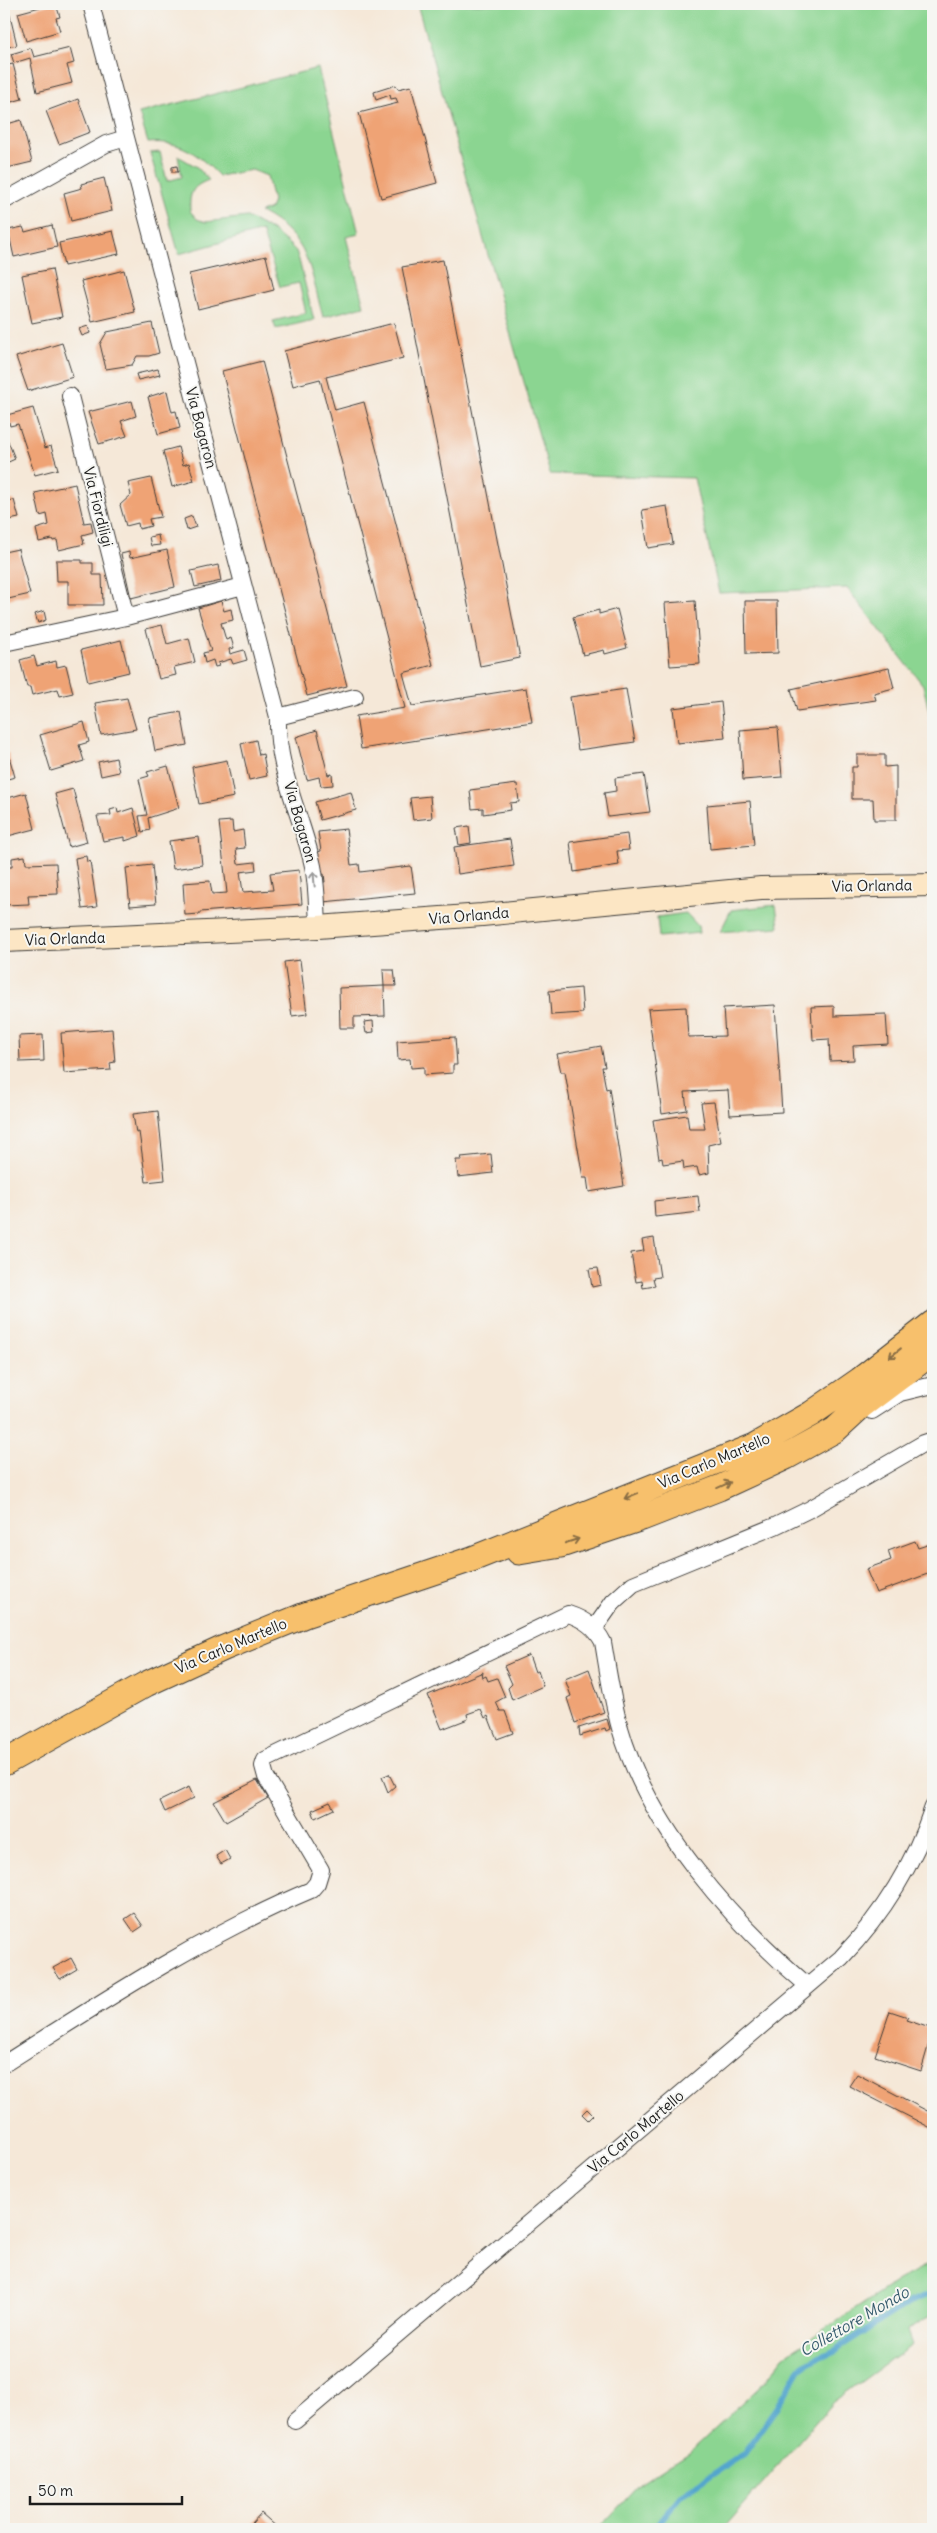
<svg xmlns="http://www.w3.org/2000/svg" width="937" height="2533" viewBox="0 0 937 2533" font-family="Delius,sans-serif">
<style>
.green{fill:#8bd591;stroke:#547856}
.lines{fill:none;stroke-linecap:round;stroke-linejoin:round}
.stream{stroke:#52a5cd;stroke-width:6}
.building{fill:#efa374}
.minor-casing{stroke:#3d3b38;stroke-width:18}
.secondary-casing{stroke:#3d3b38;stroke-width:24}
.primary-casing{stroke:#3d3b38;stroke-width:27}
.minor{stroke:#fff;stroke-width:16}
.secondary{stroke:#fce6c4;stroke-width:22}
.primary{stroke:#f7c06c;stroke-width:25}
.oneway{stroke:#999}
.oneway2{stroke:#8a6e44}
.labels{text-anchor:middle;stroke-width:4;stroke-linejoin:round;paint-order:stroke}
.street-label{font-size:15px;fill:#1c1c1c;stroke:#f6f6f2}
.water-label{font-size:16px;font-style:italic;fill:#345a6c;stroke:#f6f6f2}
</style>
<rect width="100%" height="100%" fill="#f6f6f2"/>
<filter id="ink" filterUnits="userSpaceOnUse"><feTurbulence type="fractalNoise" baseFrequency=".02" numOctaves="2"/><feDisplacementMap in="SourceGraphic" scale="10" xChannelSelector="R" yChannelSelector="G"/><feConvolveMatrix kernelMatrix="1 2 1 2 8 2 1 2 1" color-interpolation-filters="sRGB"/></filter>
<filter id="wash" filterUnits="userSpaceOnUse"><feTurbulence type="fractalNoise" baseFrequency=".0096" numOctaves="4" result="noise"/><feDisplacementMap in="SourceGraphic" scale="20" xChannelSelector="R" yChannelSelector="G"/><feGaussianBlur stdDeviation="1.12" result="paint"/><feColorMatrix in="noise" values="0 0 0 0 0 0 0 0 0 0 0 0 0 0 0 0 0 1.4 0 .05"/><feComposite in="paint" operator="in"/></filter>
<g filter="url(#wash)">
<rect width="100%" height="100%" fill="#f5e8d8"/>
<path class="green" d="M417,4H933V729L923,685L847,588L719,593L694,478L550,474Z
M318,68L359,234L346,237L364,306L323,317C309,267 311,239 260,212L270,209L273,201L267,176L252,170L219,176C197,153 181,140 148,143L139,113Z
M160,152L167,181L182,177L178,156L197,167L209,180C192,186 189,193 190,211L197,219L205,222L247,217L273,231L290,245L296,251L299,260L314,320L276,329L273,321L306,313L299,283L280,287L262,231L179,254L150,153Z
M776,905L779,927L720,932L731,910Z
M686,913L698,926L699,933L659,937L657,917Z
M933,2262V2314L907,2331L912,2345L833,2402L723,2529H598L641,2483L689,2452L766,2381L783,2357L898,2281Z"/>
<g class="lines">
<path class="stream" d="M654,2529L681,2495L744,2454L777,2408L800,2368L807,2363L835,2350L910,2302L933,2293"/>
</g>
<g id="blocks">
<path class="building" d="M51,4H56L60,17L56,18L60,31L26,41L18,13Z
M9,12L17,45L4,48V13Z
M31,48L34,57L70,48L74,63L67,65L72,83L37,92L30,58L14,63L11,54Z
M13,64L22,99L4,104V66Z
M396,85L398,89L411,86L437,183L381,198L359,113L398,103L396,98L391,99L390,95L376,100L374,92Z
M78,99L90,132L59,144L46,111Z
M21,120L32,162L7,168L4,154V125Z
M177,166L178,172H172V167Z
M104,178L112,211L71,221L64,193L82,188L81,184Z
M52,225L57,247L14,257L8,230L23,227L25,232Z
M113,231L119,254L64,266L59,243Z
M266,256L274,290L198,309L189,274Z
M443,260L520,658L480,666L402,267Z
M52,269L62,317L32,323L22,275Z
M124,270L135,312L92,322L81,281Z
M152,323L159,353L149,356H137L132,365L106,369L100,344L107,332Z
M394,323L403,358L326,377L335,410L364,402L433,665L403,673L412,706L526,688L532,722L361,749L356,716L405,708L320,379L293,386L284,351Z
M88,326L90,333L82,336L79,329Z
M62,343L73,377L28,391L16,357Z
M262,361L347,686L307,696L222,371Z
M158,369L160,375L138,380L136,374Z
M167,391L172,412L176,411L180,428L158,434L148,397Z
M132,401L136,416L121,421L127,436L99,444L88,412Z
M33,408L45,448L51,446L58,469L35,475L18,424L10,426L7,415Z
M4,431L15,459L4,464Z
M178,447L183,465L189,463L194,481L172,487L163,451Z
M151,478L161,517L149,519L151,526L139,529L138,523L126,526L120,505L131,495L128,483Z
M75,484L84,523L91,522L93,532L82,535L84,544L59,550L57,540L53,541L52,539L39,542L36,529L49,525L47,514L40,516L35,493Z
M14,500L19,518L4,521V501Z
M667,506L673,544L648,548L642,510Z
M192,516L196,527L187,530L184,519Z
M158,535L160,545L151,546L149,537Z
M18,549L30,594L4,600V552Z
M167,550L175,587L131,598L121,554L129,552L130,558Z
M56,560H82V563H93V575H102L103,605H68V581H57Z
M218,565L221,581L195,587L191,571Z
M221,601L224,611L231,609L233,620L221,623L226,640L231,638L234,648L229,649L230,654L244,650L247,660L233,664L231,659L218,663L219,666L215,667L213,660L205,663L203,653L211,651L198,608Z
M695,601L700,664L670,666L665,603Z
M745,601H777L778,653L746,654Z
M617,609L627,648L605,654L604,650L583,655L573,617L599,610V614Z
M44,611L46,620L38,623L35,614Z
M162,625L167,644L189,638L195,662L174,667L176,675L159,679L146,629Z
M121,640L129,672L88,682L81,650Z
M34,656L37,666L56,661L57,667L66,665L73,693L60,696L58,689L32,695L30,687H27L20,660Z
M889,668L894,688L874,693L876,700L797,711L791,689Z
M626,689L635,742L578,750L570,697Z
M127,698L136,729L101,735L95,703Z
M721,702L725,738L677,743L673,708Z
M181,712L187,745L155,751L149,718Z
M84,722L89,742L79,745L84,761L51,771L40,735Z
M778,727L782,777L743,780L740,730Z
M317,730L328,775L332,774L333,785L321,786L319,777L307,780L296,737Z
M256,740L259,755L263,754L267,776L249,780L241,744Z
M8,753L15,777L4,780V754Z
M857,755H885V767L896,766V820H874L873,799H852V767H857Z
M116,758L119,772L101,776L98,762Z
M227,760L234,797L199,804L192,767Z
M168,766L179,808L148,818L150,830L142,832L139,816L147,815L139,779L149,776L147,772Z
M644,774L650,812L608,817L604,793L616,791L615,778Z
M517,784L519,802L510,803L511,810L483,814V808L472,809L470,790Z
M73,789L87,842L69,847L55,794Z
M351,792L356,810L320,820L315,802Z
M26,793L35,829L4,837V799Z
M430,796L432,818L413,820L410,798Z
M750,801L754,845L710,849L707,805Z
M117,808L118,813L133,808L140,836L125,841V837L103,841L97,816L111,815L110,810Z
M232,821L233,832L243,830L245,848L236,849L238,864L255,862L256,870L240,872L243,892L273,890L270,873L299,870L302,904L200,912V914L185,915L183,883L210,881L212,894L227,893L219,822Z
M469,826L471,843L459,845L456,828Z
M346,829L351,865L359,864L360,872L411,866L415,893L323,902L320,882H325L324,874L320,875L317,852L321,851L318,832Z
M627,834L629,850L617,851L619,865L574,872L570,842Z
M199,837L202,865L173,869L169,841Z
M510,839L514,866L458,874L454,847Z
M25,856L26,864L56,863L58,894L28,895L29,904L4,905V867H12V858Z
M86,856L87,862L90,861L97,907L82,909L75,858Z
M152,865L156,904L130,906L126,868Z
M300,960L307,1014L292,1016L284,962Z
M383,970H394L396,986H384Z
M384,986L385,1016L354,1017V1028H340L339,988Z
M581,988L583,1013L551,1015L549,991Z
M775,1005L782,1112L730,1115L728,1090L685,1092L687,1110L662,1114L648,1009L686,1007L688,1037L725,1036L723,1008Z
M834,1006V1016L886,1014L888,1044L853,1046L854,1060L830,1061L829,1039L813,1040L811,1007Z
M373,1021L374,1032L366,1033L364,1022Z
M112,1029L115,1062L110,1063L111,1070L64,1073L61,1033Z
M43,1035L44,1061L20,1062L19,1036Z
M455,1037L457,1065H453V1073L424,1075V1067L411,1068L410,1059L398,1060L397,1041Z
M601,1046L605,1067H602L606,1089L609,1088L624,1186L589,1192L587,1178H583L565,1072H561L557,1054Z
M714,1102L721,1142L708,1145L709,1173L699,1175L697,1167L684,1169L683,1161L663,1164L662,1158L659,1159L653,1120L687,1115L689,1129H705L701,1103Z
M158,1111L165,1180L146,1182L139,1132L136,1133L133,1114Z
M491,1154L493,1173L458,1177L456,1160H462L461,1157Z
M698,1196L700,1212L655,1217L654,1201Z
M654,1238L660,1277L653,1278L655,1286L643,1288L642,1281L636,1282L631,1253L644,1251L642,1240Z
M598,1268L601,1285L592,1287L589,1269Z
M915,1541L918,1548L933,1543V1572L876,1593L866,1569L891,1560L888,1551Z
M529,1655L535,1672L538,1671L543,1686L512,1700L508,1688L512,1684L504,1666Z
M589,1669L604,1712L575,1723L567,1698L571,1696L565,1679Z
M483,1672L482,1678L486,1676L488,1681L497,1678L505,1697L496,1702L500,1711H505L513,1733L497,1739L488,1716L485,1718L481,1709L467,1714L468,1719L442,1729L428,1695Z
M607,1719L610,1729L606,1731L605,1728L580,1736L579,1728Z
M389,1774L395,1786L388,1792L382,1777Z
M257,1780L268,1798L226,1822L214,1802Z
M189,1787L194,1798L165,1812L160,1801Z
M330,1802L334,1809L315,1818L312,1810Z
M225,1850L230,1859L221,1864L216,1856Z
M134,1913L143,1926L134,1932L125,1919Z
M71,1958L77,1969L60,1979L53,1968Z
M890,2011L908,2017L906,2020L933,2029L921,2071L875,2056Z
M857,2074L933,2114V2129L849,2086Z
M587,2109L593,2115L588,2120L582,2114Z
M261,2513L279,2529H258L252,2523Z"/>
</g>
</g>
<g filter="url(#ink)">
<use href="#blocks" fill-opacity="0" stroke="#3d3b38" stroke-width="1"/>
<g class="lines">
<defs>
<path id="minor" d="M91,4L278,717L355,697
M4,201L106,144L126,138
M70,396L126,617
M4,643L126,617L243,586
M278,717C276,769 302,816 313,866C317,886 317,907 318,927
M872,1411L900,1393L933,1385
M594,1629L613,1602L633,1584L775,1526L810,1509L924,1443L933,1440
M4,2064C103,2001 202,1936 311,1890L317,1883L321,1870L266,1777L263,1766L265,1760L568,1614C584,1619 596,1628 603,1642C608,1671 612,1700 620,1728C648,1827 732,1921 808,1986
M295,2421L841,1958C883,1914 914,1864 933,1807"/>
<path id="secondary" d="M4,941L318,927L482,915L761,888L933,885"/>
<path id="primary" d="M519,1552L561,1545L642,1518L719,1488L786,1457L835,1430L861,1406L933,1352
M4,1763L146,1684L224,1648L305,1615L472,1559L755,1446L811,1414L860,1380L933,1323"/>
</defs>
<use href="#minor" class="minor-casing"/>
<use href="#secondary" class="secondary-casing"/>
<use href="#primary" class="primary-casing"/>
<use href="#minor" class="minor"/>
<use href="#secondary" class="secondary"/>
<use href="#primary" class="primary"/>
</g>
<defs><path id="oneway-shaft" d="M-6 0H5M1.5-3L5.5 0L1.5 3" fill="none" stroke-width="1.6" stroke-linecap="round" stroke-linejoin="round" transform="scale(1.25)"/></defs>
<use class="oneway" href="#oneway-shaft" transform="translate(314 879) rotate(-95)"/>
<g class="oneway2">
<use href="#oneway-shaft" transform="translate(895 1353) rotate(142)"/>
<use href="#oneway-shaft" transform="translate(724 1485) rotate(-24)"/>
<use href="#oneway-shaft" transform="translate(631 1496) rotate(158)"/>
<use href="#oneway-shaft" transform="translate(572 1541) rotate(-18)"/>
</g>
</g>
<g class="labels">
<g class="street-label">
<text transform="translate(201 428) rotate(75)" y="5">Via Bagaron</text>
<text transform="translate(98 507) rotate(76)" y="5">Via Fiordiligi</text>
<text transform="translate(300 822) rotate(74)" y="5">Via Bagaron</text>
<text transform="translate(872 886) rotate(-1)" y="5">Via Orlanda</text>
<text transform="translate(469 916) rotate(-5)" y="5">Via Orlanda</text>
<text transform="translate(65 939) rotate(-2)" y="5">Via Orlanda</text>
<text transform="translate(714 1461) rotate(-23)" y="5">Via Carlo Martello</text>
<text transform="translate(231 1646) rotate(-23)" y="5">Via Carlo Martello</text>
<text transform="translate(636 2132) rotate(-40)" y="5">Via Carlo Martello</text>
</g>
<g class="water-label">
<text transform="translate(854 2321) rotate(-30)" y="6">Collettore Mondo</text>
</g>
</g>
<rect width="937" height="2533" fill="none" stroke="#f6f6f2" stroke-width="20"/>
<path d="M30 2496v8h152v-8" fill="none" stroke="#1c1c1c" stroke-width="2.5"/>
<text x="38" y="2496" font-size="15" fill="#1c1c1c" stroke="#f6f6f2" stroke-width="4" paint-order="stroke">50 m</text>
</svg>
